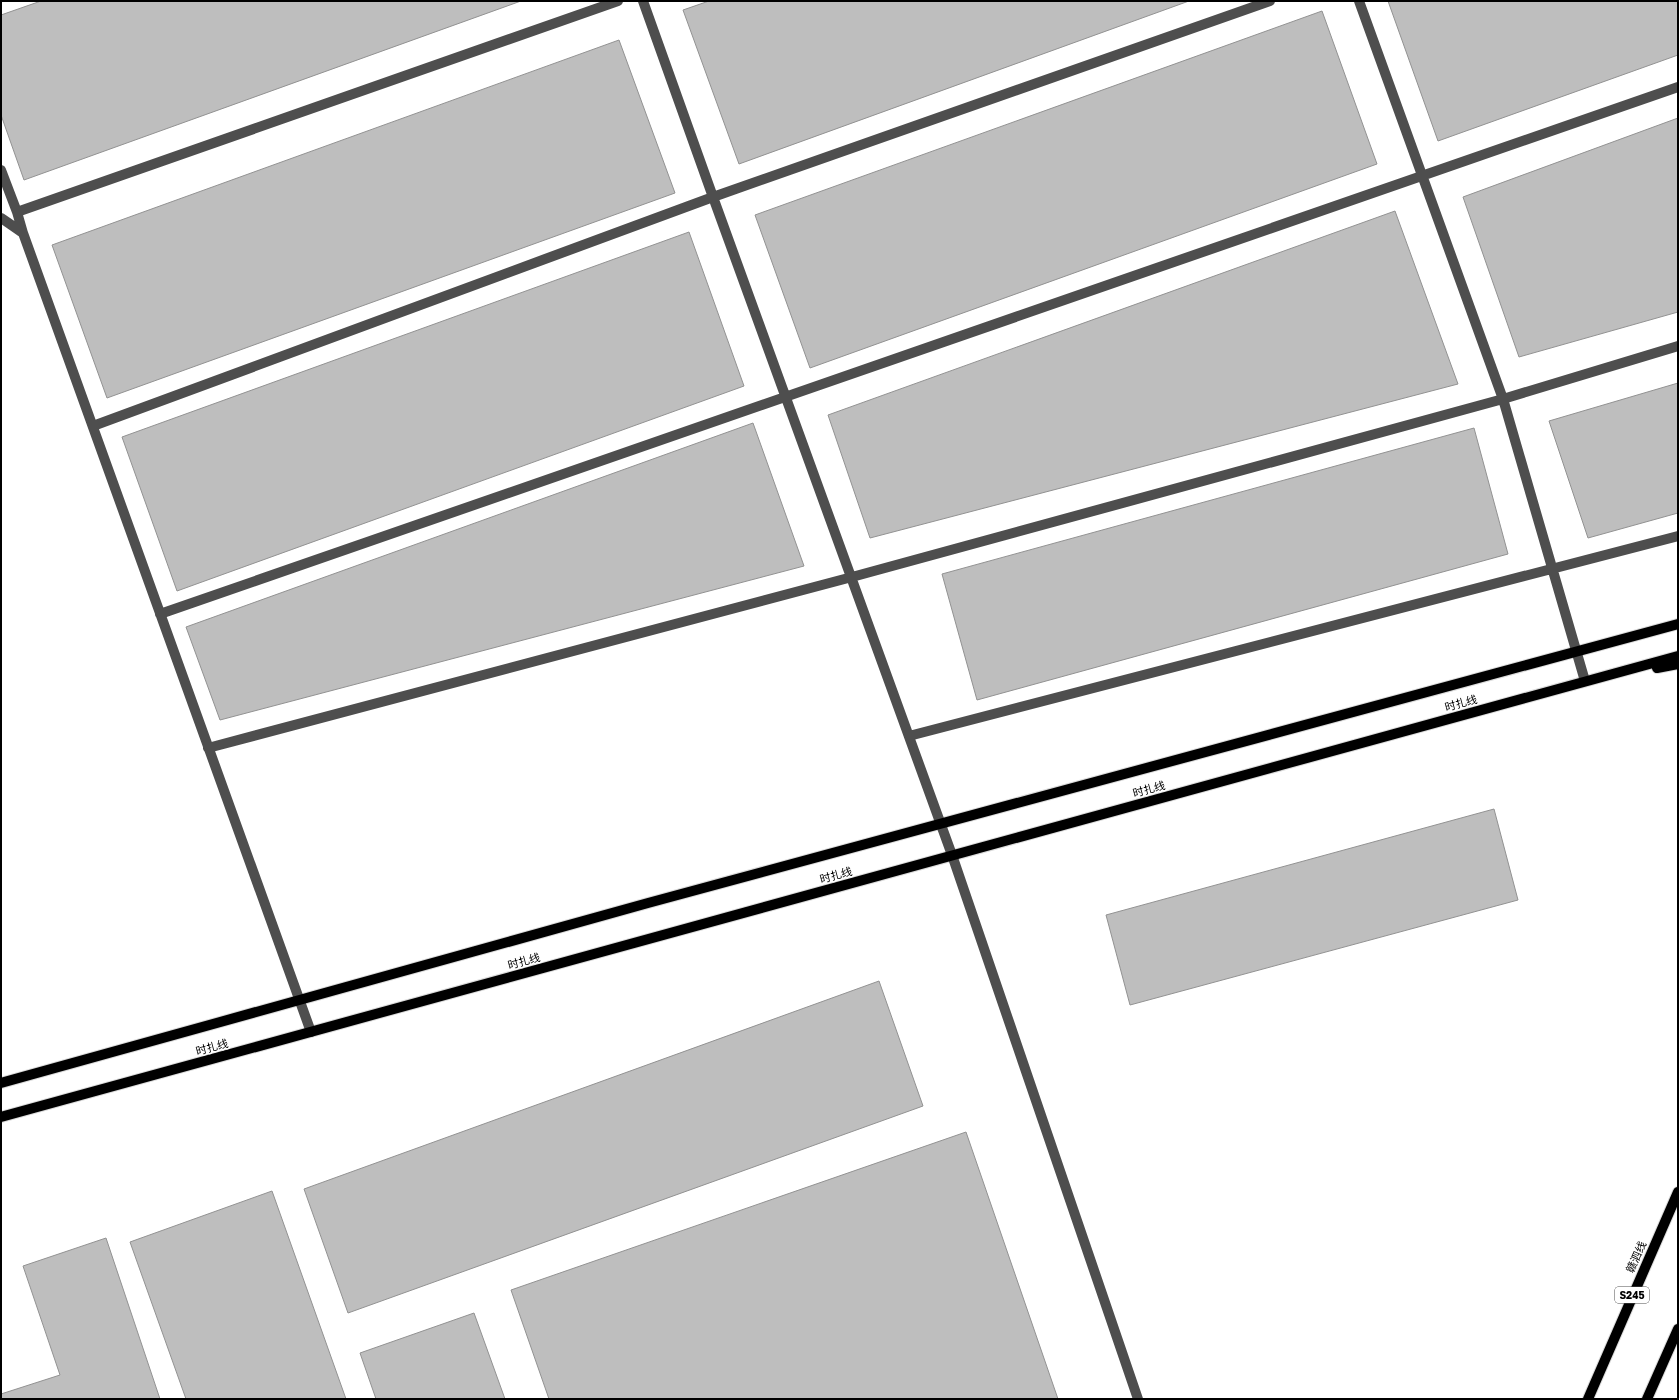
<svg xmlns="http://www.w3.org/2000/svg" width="1679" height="1400" viewBox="0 0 1679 1400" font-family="'Golos Text','Noto Sans SC',sans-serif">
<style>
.building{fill:#bebebe;stroke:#929292}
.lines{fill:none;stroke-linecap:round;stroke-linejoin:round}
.major-casing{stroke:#dbdbdb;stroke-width:12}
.minor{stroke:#4e4e4e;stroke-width:10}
.major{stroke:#000;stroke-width:10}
.labels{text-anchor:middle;stroke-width:3;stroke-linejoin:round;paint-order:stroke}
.shield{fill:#fff;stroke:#4c4c4c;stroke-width:1}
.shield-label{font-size:10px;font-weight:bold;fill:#000}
.street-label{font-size:11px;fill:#000;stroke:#fff}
</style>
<rect width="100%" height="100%" fill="#fff"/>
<path class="building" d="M41,1H521L24,180L1,115V15Z
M709,1H1189L739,164L683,10Z
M1388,1H1678V55L1438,141Z
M1322,11L1377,164L810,368L755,215Z
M619,40L675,193L107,398L52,245Z
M1678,118V312L1519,357L1463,197Z
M1395,211L1458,384L870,538L828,415Z
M689,232L744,386L177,591L122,437Z
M1678,383V513L1588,538L1549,421Z
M753,423L804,566L220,720L186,627Z
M1474,428L1508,554L977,700L942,574Z
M1494,809L1518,900L1130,1005L1106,915Z
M879,981L923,1106L348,1313L304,1189Z
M966,1132L1058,1399H549L511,1290Z
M272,1191L346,1399H186L130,1242Z
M106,1238L160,1399H1V1394L60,1375L23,1266Z
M474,1313L505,1399H376L360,1353Z"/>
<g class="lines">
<defs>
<path id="major" d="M1657,668L1678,664
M1,1083L648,903L1678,624
M1,1117L1678,656
M1588,1399L1678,1192
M1647,1399L1678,1329"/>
</defs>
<use href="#major" class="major-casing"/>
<path class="minor" d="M643,1L713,197L952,855L1138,1399
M1359,1L1503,399L1585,681
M1,170L17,212L23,233
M17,212L618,1
M1,218L23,233L311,1032
M93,426L713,197L1270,1
M160,614L1678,87
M909,736L1678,536
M208,748L852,577L1503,399L1678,346"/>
<use href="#major" class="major"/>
</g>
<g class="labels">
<rect class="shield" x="1615" y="1287" width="34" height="16" rx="3"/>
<g class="shield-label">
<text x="1632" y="1299">S245</text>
</g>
<g class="street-label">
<text transform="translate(1461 703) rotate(-15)" y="4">时扎线</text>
<text transform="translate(1149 789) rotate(-15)" y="4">时扎线</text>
<text transform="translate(836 875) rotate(-15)" y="4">时扎线</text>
<text transform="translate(524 961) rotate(-15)" y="4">时扎线</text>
<text transform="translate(212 1047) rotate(-15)" y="4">时扎线</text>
<text transform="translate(1636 1257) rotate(-66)" y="4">赣泗线</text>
</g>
</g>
<rect width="1679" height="1400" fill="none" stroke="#000000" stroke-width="4"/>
</svg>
